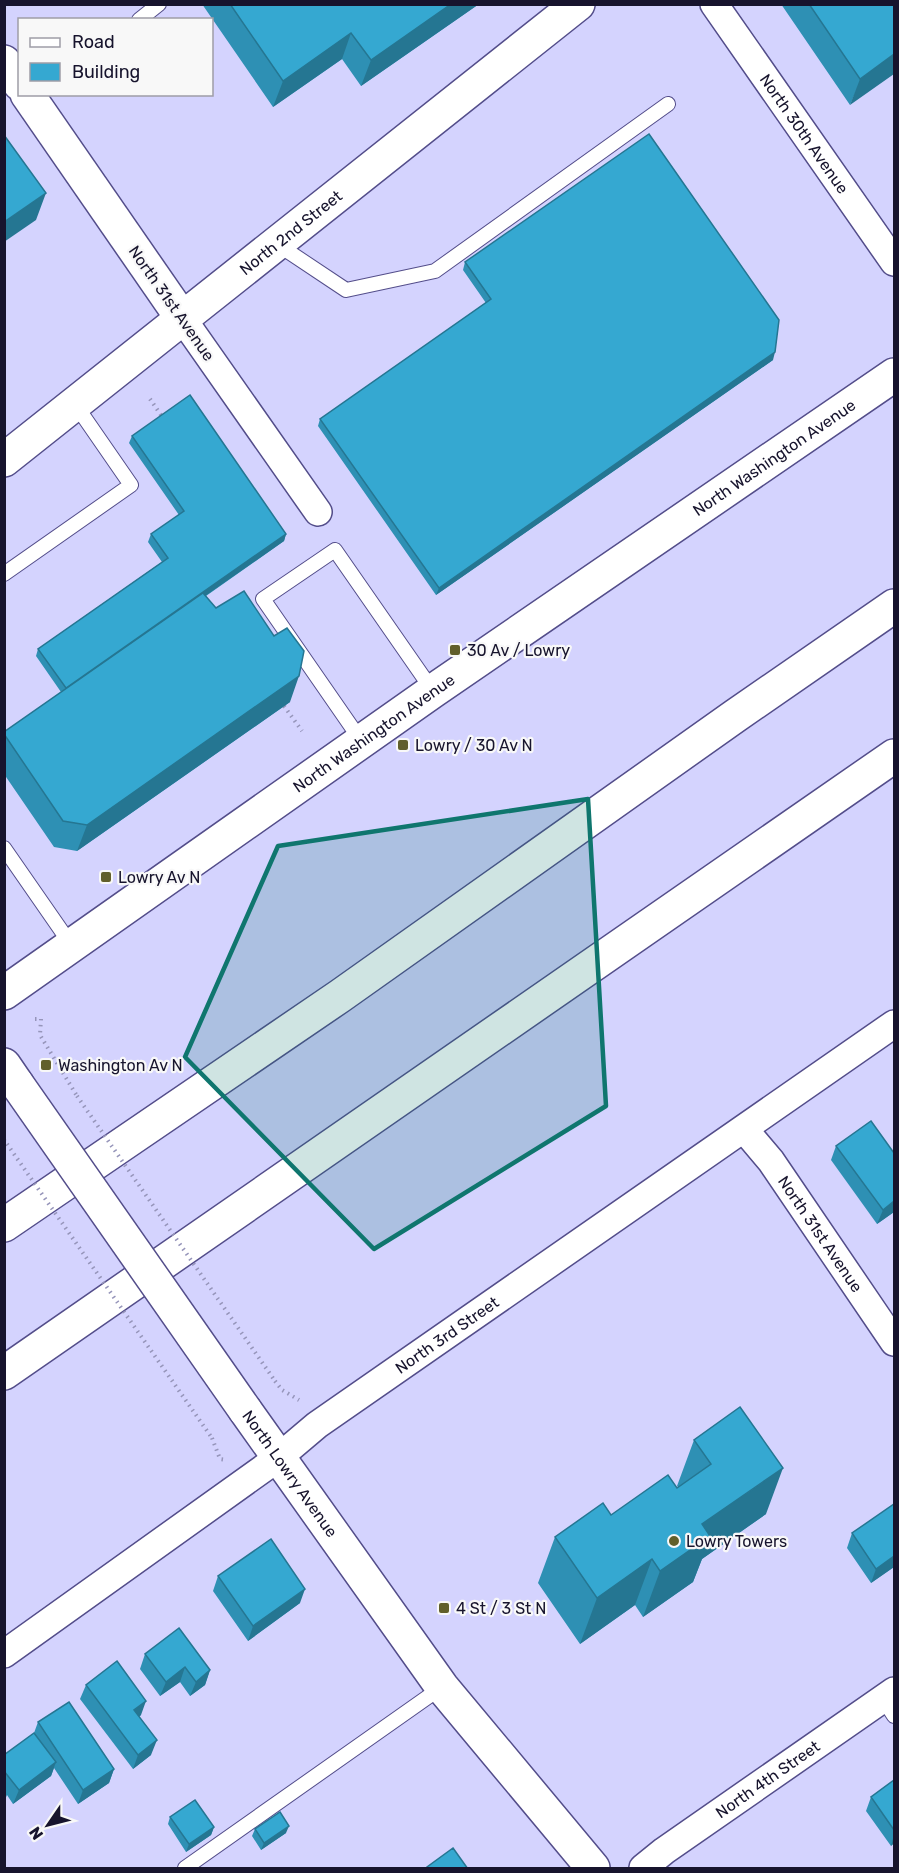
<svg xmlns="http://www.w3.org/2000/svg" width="899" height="1873" viewBox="0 0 899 1873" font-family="Rubik,sans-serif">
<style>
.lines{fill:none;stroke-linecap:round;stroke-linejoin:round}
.service-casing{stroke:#534d8a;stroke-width:16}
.minor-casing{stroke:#534d8a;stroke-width:30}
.tertiary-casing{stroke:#534d8a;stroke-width:36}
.secondary-casing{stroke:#534d8a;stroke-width:36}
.motorway-casing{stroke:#534d8a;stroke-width:36}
.path{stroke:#9695ba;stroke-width:4;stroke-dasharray:1.5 4.5;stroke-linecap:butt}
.service{stroke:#fff;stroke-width:14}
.minor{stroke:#fff;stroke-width:27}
.tertiary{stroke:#fff;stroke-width:33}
.secondary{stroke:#fff;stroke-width:33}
.motorway{stroke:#fff;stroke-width:33}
.secondary-bridge-casing{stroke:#534d8a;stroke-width:36;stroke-linecap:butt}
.path-bridge{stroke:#9695ba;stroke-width:4;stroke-dasharray:1.5 4.5;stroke-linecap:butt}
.secondary-bridge{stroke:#fff;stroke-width:33}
.wall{fill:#2e90b4}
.shaded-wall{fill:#257692}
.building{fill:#35a8d1;stroke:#257692;stroke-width:1.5}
.marked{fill:#0f766e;fill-opacity:0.2;stroke:#0f766e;stroke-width:4.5;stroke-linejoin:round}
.poi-dot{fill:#615f2b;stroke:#f8f8f8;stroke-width:2}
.labels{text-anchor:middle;stroke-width:4.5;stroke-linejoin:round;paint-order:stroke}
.street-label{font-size:16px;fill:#17142d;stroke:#f8f8f8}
.poi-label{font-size:16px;fill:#17142d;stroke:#f8f8f8;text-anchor:start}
</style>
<rect width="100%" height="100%" fill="#d4d3fe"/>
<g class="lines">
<defs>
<path id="service" d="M139,20L159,4
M277,244L346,290L435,271L668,104
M4,574L131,485L75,404
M362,742L263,599L335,550L433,691
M4,848L72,946
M883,1699L894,1716
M185,1868L442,1687"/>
<g id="minor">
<path id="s1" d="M714,4L894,262"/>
<path d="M182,318L318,512"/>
<path id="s2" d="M744,1129L771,1161L894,1342"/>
<path id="s3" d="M4,1654L278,1458L317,1425L894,1024"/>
<path id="s4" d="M643,1868L664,1851L894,1691"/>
</g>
<g id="tertiary">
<path d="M4,62L20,84"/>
<path d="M27,94L182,318"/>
<path id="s5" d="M4,460L578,4"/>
<path id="s6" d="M4,993L433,691L894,375"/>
</g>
<g id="secondary">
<path d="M4,1065L17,1084"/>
<path id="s7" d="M245,1410L442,1687L593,1868"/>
</g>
<path id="motorway" d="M4,1225L340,996L735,716L894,606
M4,1373L894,756"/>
</defs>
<use href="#service" class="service-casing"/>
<use href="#minor" class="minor-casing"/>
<use href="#tertiary" class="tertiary-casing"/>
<use href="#secondary" class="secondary-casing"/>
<use href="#motorway" class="motorway-casing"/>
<path class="path" d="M150,399L163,418
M284,706L302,731
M35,1019H41L40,1035L77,1096
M4,1140L7,1144
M275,1381L282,1390L299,1400
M212,1438L220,1459L227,1460"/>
<use href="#service" class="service"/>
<use href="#minor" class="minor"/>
<use href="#tertiary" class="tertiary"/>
<use href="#secondary" class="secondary"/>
<use href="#motorway" class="motorway"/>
<defs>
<path id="secondary-bridge" d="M17,1084L245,1410"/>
</defs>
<use href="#secondary-bridge" class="secondary-bridge-casing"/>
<path class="path-bridge" d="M77,1096L275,1381
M7,1144L212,1438"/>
<use href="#secondary-bridge" class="secondary-bridge"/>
</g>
<path class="wall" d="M202,4H479L361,86L342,59L273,107Z
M781,4H894L850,105Z
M465,262L773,360L436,595L318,426L320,419L486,303L463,270Z
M132,436L286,534L284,541L206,596L290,702L77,851L54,847L4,774V732L61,692L36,656L38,649L162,562L148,542L151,534L179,515L129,443Z
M836,1146L894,1212L877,1224L831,1160Z
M694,1440L766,1514L702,1559L693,1582L643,1617L635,1605L580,1644L538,1583L555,1537L677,1488L678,1487L677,1486Z
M852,1533L894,1567L871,1583L847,1548Z
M218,1576L300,1603L248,1641L213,1591Z
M145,1654L210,1670L205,1685L190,1696L180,1682L160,1696L140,1669Z
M86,1685L141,1715L139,1717L151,1755L133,1769L80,1699Z
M38,1722L114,1769L109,1783L78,1804L54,1768L51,1776L13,1804L7,1795L4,1802V1755L34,1733Z
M894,1780V1843L891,1846L866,1811L871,1797Z
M170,1817L214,1827L211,1835L186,1852L168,1824Z
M255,1829L286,1833L261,1850L252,1836Z"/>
<path class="shaded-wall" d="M451,4H479L361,86L371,60Z
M351,33L342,59L273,107L283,81Z
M894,54V74L850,105L860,79Z
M46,193L36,220L4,242V222Z
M775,352L773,360L436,595L439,588Z
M286,534L284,541L63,695L66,688Z
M299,676L290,702L77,851L87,825Z
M894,1201V1212L877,1224L883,1210Z
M783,1468L766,1514L702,1559L693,1582L643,1617L660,1571L702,1524Z
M894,1556V1567L871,1583L876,1569Z
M652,1559L635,1605L580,1644L597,1598Z
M305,1589L300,1603L248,1641L253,1626Z
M185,1667L180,1682L160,1696L166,1682Z
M210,1670L205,1685L190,1696L196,1682Z
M146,1701L141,1715L129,1724L134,1710Z
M157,1740L151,1755L133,1769L138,1755Z
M56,1762L51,1776L13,1804L19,1790Z
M114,1769L109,1783L78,1804L83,1790Z
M289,1826L286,1833L261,1850L264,1843Z
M214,1827L211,1835L186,1852L189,1844Z
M894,1835V1843L891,1846Z"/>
<path class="building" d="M230,4H451L371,60L351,33L283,81Z
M809,4H894V54L860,79Z
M649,134L779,320L775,352L439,588L320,419L491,299L465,262Z
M4,135L46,193L4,222Z
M190,395L286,534L66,688L38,649L168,558L151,534L184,511L132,436Z
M244,591L274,636L287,628L304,651L299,676L87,825L63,821L4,734V732L203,593L216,608Z
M871,1121L894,1153V1201L883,1210L836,1146Z
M740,1407L783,1468L702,1524L710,1536L660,1571L652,1559L597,1598L555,1537L603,1503L611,1515L668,1475L677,1488L711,1464L694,1440Z
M894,1504V1556L876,1569L852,1533Z
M271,1539L305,1589L253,1626L218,1576Z
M179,1628L210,1670L196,1682L185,1667L166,1682L145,1654Z
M117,1661L146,1701L134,1710L157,1740L138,1755L86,1685Z
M69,1702L114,1769L83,1790L38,1722Z
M34,1733L56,1762L19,1790L4,1771V1755Z
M894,1780V1830L871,1797Z
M195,1800L214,1827L189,1844L170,1817Z
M280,1812L289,1826L264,1843L255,1829Z
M453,1848L468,1869H428L427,1867Z"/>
<path class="marked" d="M588,799L606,1106L374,1249L185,1057L278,846Z"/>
<g class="poi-dot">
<rect x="449" y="644" width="12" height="12" rx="3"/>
<rect x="397" y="739" width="12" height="12" rx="3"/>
<rect x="100" y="871" width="12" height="12" rx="3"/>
<rect x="40" y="1059" width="12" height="12" rx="3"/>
<circle cx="674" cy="1541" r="6"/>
<rect x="438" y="1602" width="12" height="12" rx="3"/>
</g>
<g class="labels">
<g class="street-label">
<text dy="6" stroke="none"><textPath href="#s1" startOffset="158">North 30th Avenue</textPath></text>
<text dy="6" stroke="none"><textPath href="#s5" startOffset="366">North 2nd Street</textPath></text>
<text transform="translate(172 303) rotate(55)" y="6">North 31st Avenue</text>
<text dy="6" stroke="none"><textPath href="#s6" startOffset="938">North Washington Avenue</textPath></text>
<text dy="6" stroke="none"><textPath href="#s6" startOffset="452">North Washington Avenue</textPath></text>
<text dy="6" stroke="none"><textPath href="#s2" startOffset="130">North 31st Avenue</textPath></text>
<text dy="6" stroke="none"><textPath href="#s3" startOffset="546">North 3rd Street</textPath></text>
<text dy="6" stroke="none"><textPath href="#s7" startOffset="78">North Lowry Avenue</textPath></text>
<text dy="6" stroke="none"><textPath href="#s4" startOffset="153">North 4th Street</textPath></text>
</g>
<g class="poi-label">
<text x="467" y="656">30 Av / Lowry</text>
<text x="415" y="751">Lowry / 30 Av N</text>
<text x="118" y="883">Lowry Av N</text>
<text x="58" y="1071">Washington Av N</text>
<text x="686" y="1547">Lowry Towers</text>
<text x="456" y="1614">4 St / 3 St N</text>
</g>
</g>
<rect width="899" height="1873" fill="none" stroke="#17142d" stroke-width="12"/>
<rect x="18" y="18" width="195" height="78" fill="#f8f8f8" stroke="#9e9da7" stroke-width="1.5"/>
<rect x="30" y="38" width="30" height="9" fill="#ffffff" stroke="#9e9da7" stroke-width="1.5"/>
<text x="72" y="48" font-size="18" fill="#17142d">Road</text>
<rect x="30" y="63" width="30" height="18" fill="#35a8d1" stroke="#9e9da7" stroke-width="1.5"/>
<text x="72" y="78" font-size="18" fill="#17142d">Building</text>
<g transform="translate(48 1825) rotate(235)" stroke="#f8f8f8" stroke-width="4.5" paint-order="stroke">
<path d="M0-4.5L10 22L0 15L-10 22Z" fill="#17142d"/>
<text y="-9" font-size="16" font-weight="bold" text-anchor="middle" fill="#17142d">N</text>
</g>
</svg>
